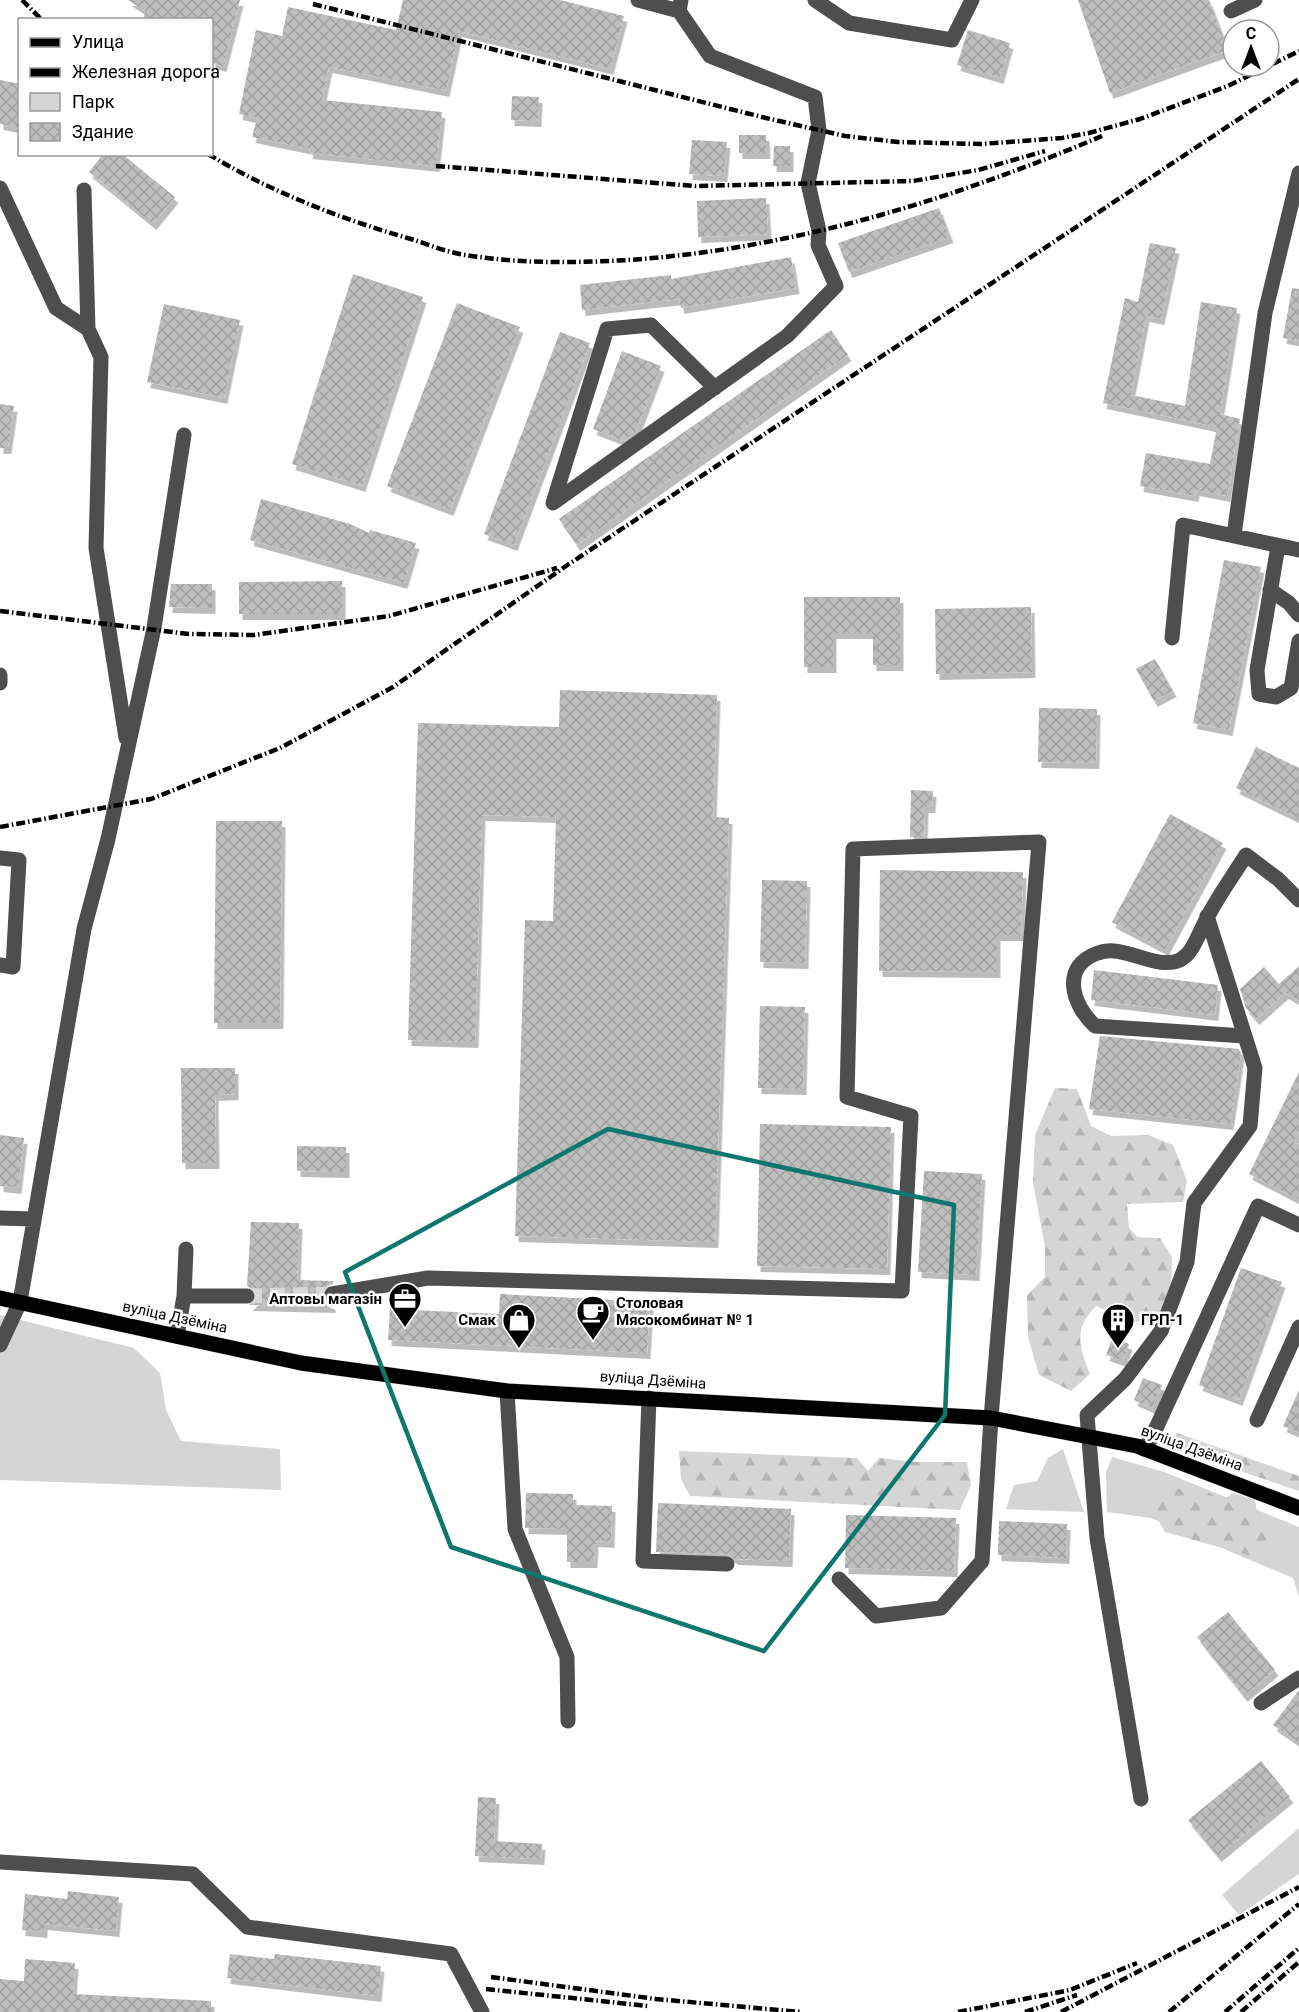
<svg xmlns="http://www.w3.org/2000/svg" width="1299" height="2012" viewBox="0 0 1299 2012" font-family="Roboto,sans-serif">
<style>
.green{fill:#d5d5d5}
.forest{fill:url(#forest-firs)}
.building{fill:url(#building-cross-hatch);filter:url(#shadow)}
.lines{fill:none;stroke-linecap:round;stroke-linejoin:round}
.minor-tunnel{stroke:#d9d9d9;stroke-width:15;stroke-dasharray:15 8;stroke-linecap:butt}
.major-casing{stroke:#dbdbdb;stroke-width:16}
.minor{stroke:#4e4e4e;stroke-width:15}
.major{stroke:#000;stroke-width:15}
.rail{stroke:#000;stroke-width:4.5;stroke-dasharray:9 3 1.5 3;stroke-linecap:butt}
.marked{fill:none;stroke:#0f766e;stroke-width:4.5;stroke-linejoin:round}
.labels{text-anchor:middle;stroke-width:5;stroke-linejoin:round;paint-order:stroke}
.poi-label{font-size:15px;font-weight:bold;fill:#000;stroke:#fff;text-anchor:end}
.street-label{font-size:15px;fill:#000;stroke:#fff}
</style>
<defs>
<pattern id="forest-firs" width="22" height="20" patternUnits="userSpaceOnUse" patternTransform="scale(1.5)"><rect width="22" height="20" fill="#d5d5d5"/><path d="M5 1l3.5 6h-7zM16 11l3.5 6h-7z" fill="#b5b5b5"/></pattern>
<pattern id="building-cross-hatch" width="8" height="8" patternUnits="userSpaceOnUse" patternTransform="scale(1.5)"><rect width="8" height="8" fill="#bebebe"/><path d="M0 0l8 8M0 8l8-8" fill="none" stroke="#a2a2a2"/></pattern>
<filter id="shadow"><feDropShadow dx="3.5" dy="6" stdDeviation="0" flood-color="#0004"/></filter>
</defs>
<rect width="100%" height="100%" fill="#fff"/>
<path class="green" d="M0,1315L134,1348L160,1373L166,1410L181,1441L280,1449L281,1490L0,1480Z
M1063,1449L1084,1512L1006,1509L1014,1485L1037,1481L1048,1458Z
M1112,1457L1164,1472L1299,1527V1597L1293,1578L1151,1518L1107,1512L1106,1472Z
M1299,1828V1874L1239,1915L1222,1895Z"/>
<path class="forest" d="M1055,1088L1077,1089L1091,1126L1111,1136L1148,1135L1173,1145L1187,1181L1183,1202L1127,1204L1129,1228L1137,1237L1160,1238L1172,1257L1171,1292L1155,1321L1133,1322L1096,1306C1073,1329 1079,1346 1090,1374L1071,1391L1039,1375L1028,1337L1027,1295L1045,1277V1247L1033,1182L1035,1135Z
M1177,1433L1299,1476V1491L1172,1448Z
M679,1451L857,1458L868,1471L879,1458L917,1462H967L971,1485L960,1510L690,1496L681,1479Z
M1162,1489H1204L1222,1501L1233,1493L1255,1500L1257,1513L1272,1527L1268,1535L1272,1550L1255,1557L1165,1532L1155,1515L1153,1495Z"/>
<path class="building" d="M128,0H240L223,66L212,63V20H143L145,11Z
M403,0H560L624,16L610,69L459,31L446,91L329,67L322,100L442,112L436,166L309,153L310,149L252,137L257,118L239,114L256,30L282,36L288,7L396,30Z
M1078,0H1209L1228,50L1110,93Z
M968,30L1010,43L1000,78L957,65Z
M0,80L20,84V128L0,124Z
M512,96L539,97L538,121L511,120Z
M739,135H766L767,153H739Z
M692,140L727,142L724,176L689,174Z
M774,146H790V166H773Z
M103,154H122L175,197L153,224L89,172Z
M766,198L768,234L698,237L697,201Z
M939,208L950,237L849,272L838,243Z
M1150,243L1176,248L1161,319L1146,316L1131,395L1185,406L1201,302L1237,308L1220,414L1240,419L1227,496L1196,490L1195,496L1140,486L1146,453L1210,464L1217,427L1103,403L1125,298L1138,302Z
M791,257L796,288L681,308L679,299L582,310L580,285L671,275V279Z
M353,274L423,297L362,486L292,464Z
M1292,288L1299,289V341L1283,338Z
M457,303L520,327L450,510L387,486Z
M164,304L240,320L224,398L147,382Z
M831,330L848,355L577,545L559,519Z
M560,332L590,343L514,545L484,534Z
M622,351L661,366L636,432L624,441L593,429Z
M0,404L14,406L8,448H0Z
M261,499L350,524L369,533L370,530L416,543L404,583L250,540Z
M1224,560L1261,567L1229,730L1193,723Z
M342,581V614H239V582Z
M171,584H212V608L169,607Z
M804,597H900V665H873V633H833V667H804Z
M1031,607L1032,672L936,674L935,609Z
M1155,659L1173,691L1154,701L1136,669Z
M560,690L717,695L713,817L729,818L715,1242L515,1236L525,920L553,921L556,817L482,815L475,1042L408,1040L418,723L559,727Z
M1039,708L1097,709L1096,763L1038,762Z
M1256,747L1299,768V819L1236,788Z
M911,790L933,791L932,807H925L924,837H910Z
M1170,814L1223,843L1165,950L1112,922Z
M216,821H282L280,1023H214Z
M880,870L1023,872L1021,935H997V972L879,971Z
M762,880L807,881L805,963L760,962Z
M1299,966V1001L1285,993L1256,1019L1246,1008L1240,989L1264,967L1279,984Z
M1094,970L1218,985L1215,1015L1091,1000Z
M760,1006L805,1007L803,1089L758,1088Z
M1100,1036L1239,1049L1241,1054L1230,1124L1089,1109Z
M181,1068H235V1094L215,1095L216,1163H182Z
M1299,1072V1131L1294,1142L1299,1144V1200L1249,1174Z
M760,1124L891,1127L887,1269L757,1266Z
M0,1135L24,1138L18,1188L0,1186Z
M297,1146L346,1147V1172L297,1171Z
M924,1171L982,1174L976,1275L918,1272Z
M251,1222L299,1223L297,1280L333,1281V1284L325,1287L322,1295L325,1301L332,1304V1307L249,1305L257,1297L255,1291L247,1286Z
M1241,1268L1282,1282L1239,1400L1199,1385Z
M500,1294L650,1302L647,1353L388,1340L390,1309L499,1314Z
M1113,1337L1129,1344L1123,1361L1106,1355Z
M1143,1378L1162,1385L1152,1408L1134,1400Z
M1299,1390V1433L1283,1426Z
M526,1493L573,1494V1505L612,1506L611,1542L595,1541L594,1562H567V1529L525,1528Z
M658,1503L791,1509L789,1561L735,1559L727,1554L656,1552Z
M846,1515L956,1518L954,1571L845,1568Z
M999,1521L1067,1524L1066,1558L998,1555Z
M1228,1612L1275,1670L1244,1696L1197,1637Z
M1299,1690V1743L1273,1725Z
M1261,1761L1290,1797L1218,1856L1188,1820Z
M478,1797L496,1798L494,1841L542,1844L541,1859L475,1856Z
M68,1891L119,1897L116,1931L44,1924V1932L22,1930L25,1894L67,1899Z
M230,1954L274,1959L275,1954L381,1966L378,1996L227,1978Z
M25,1959L75,1963L73,1994L211,2001V2012H0V1979L24,1981Z"/>
<g class="lines">
<path class="minor-tunnel" d="M247,1296L332,1294"/>
<defs>
<path id="major" d="M0,1298L301,1363L507,1391L991,1418L1137,1446L1299,1508"/>
</defs>
<use href="#major" class="major-casing"/>
<path class="minor" d="M638,0L679,11L681,0
M815,0L849,23L952,40L972,0
M679,11L710,56L815,97L819,130L808,183L819,231L818,245L836,286L787,336L553,503L607,329L651,325L715,388
M1231,11L1255,0
M0,188L56,308L88,329L101,357L96,548L126,738
M84,190L88,329
M1234,535L1265,313L1299,173
M1278,546L1257,670L1259,694L1276,697L1291,688L1299,641
M1270,590L1289,603L1299,615
M1172,638L1183,525L1299,550
M0,675V683
M0,858L19,860L13,967L0,965
M1244,1036L1095,1026C1072,1005 1060,966 1098,953C1123,943 1155,971 1180,960C1183,958 1188,954 1190,951C1197,941 1201,929 1207,918C1218,896 1233,876 1246,855L1278,879L1299,900
M0,1218L34,1219
M332,1294L428,1278L902,1291L911,1116L847,1097L853,849L1039,842L991,1418L982,1561L941,1608L876,1616L839,1579
M184,1296L186,1249
M177,1336L184,1296H247
M0,1345L20,1302L84,929L108,839L154,628L184,435
M507,1391L515,1529L567,1657L568,1721
M649,1398L643,1561L727,1564
M1257,1420L1299,1327
M1144,1449L1152,1437L1258,1206L1299,1225
M1261,1703L1299,1678
M1141,1799L1097,1538L1087,1415L1125,1379L1161,1331L1187,1262L1194,1203L1250,1126L1255,1068L1207,916
M0,1862L193,1874L247,1927L451,1954L482,2012"/>
<use href="#major" class="major"/>
<path class="rail" d="M22,0L42,20
M313,4L766,118L845,136L898,142L981,144L1062,138L1089,133L1140,119L1228,86L1299,51
M208,154C271,192 341,219 411,239C427,244 444,251 460,254C516,264 573,263 628,260C793,249 951,200 1102,136
M436,166L695,186L913,181L978,170L1045,151
M0,611L189,634L254,635L389,616L557,568
M0,827L151,799L280,748L393,687L566,566L1299,79
M491,1977L656,1999L801,2012
M486,1989L648,2006
M958,2012L1070,1990L1137,1963
M1025,2012L1077,1995
M1061,2012L1299,1887
M1169,2012L1299,1904
M1225,2012L1299,1948
M1241,2012L1299,1962"/>
</g>
<path class="marked" d="M608,1129L954,1205L945,1415L764,1651L451,1547L345,1272Z"/>
<defs>
<symbol id="office-pin" viewBox="-11 -11 22 30"><path d="M0 17L-7.5 6A9.5 9.5 0 1 1 7.5 6Z" fill="#000" stroke="#fff"/><path d="M-6-3h4V-5.5h4V-3h4V5H-6ZM-1-4.5V-3h2v-1.5ZM-6 0V1H6V0Z" fill="#fff"/></symbol>
<symbol id="cafe-pin" viewBox="-11 -11 22 30"><path d="M0 17L-7.5 6A9.5 9.5 0 1 1 7.5 6Z" fill="#000" stroke="#fff"/><path d="M-5.5-4.5H6V0H3Q3 3.5 0 3.5H-2.5Q-5.5 3.5-5.5 0ZM3-3.2v2h1.7v-2ZM-6 4.5H4V6H-6Z" fill="#fff"/></symbol>
<symbol id="shop-pin" viewBox="-11 -11 22 30"><path d="M0 17L-7.5 6A9.5 9.5 0 1 1 7.5 6Z" fill="#000" stroke="#fff"/><path d="M-5-2.5h2.3a2.7 3.5 0 0 1 5.4 0H5L5.5 6h-11ZM-1.5-2.5h3a1.5 2.3 0 0 0-3 0Z" fill="#fff"/></symbol>
<symbol id="building-pin" viewBox="-11 -11 22 30"><path d="M0 17L-7.5 6A9.5 9.5 0 1 1 7.5 6Z" fill="#000" stroke="#fff"/><path d="M-4-6H4V6H1V3H-1V6H-4ZM-2.5-4.3h1.7v1.8h-1.7ZM.8-4.3h1.7v1.8H.8ZM-2.5-1h1.7V.8h-1.7ZM.8-1h1.7V.8H.8Z" fill="#fff"/></symbol>
</defs>
<g fill-rule="evenodd">
<use href="#office-pin" x="386" y="1280" width="38" height="52"/>
<use href="#cafe-pin" x="574" y="1293" width="38" height="52"/>
<use href="#shop-pin" x="500" y="1301" width="38" height="52"/>
<use href="#building-pin" x="1099" y="1301" width="38" height="52"/>
</g>
<g class="labels">
<g class="poi-label">
<text x="382" y="1304">Аптовы магазін</text>
<text x="616" y="1308" text-anchor="start">Столовая<tspan x="616" dy="17">Мясокомбинат № 1</tspan></text>
<text x="496" y="1325">Смак</text>
<text x="1141" y="1325" text-anchor="start">ГРП-1</text>
</g>
<g class="street-label">
<text transform="translate(175 1317) rotate(12)" y="5">вуліца Дзёміна</text>
<text transform="translate(653 1380) rotate(4)" y="5">вуліца Дзёміна</text>
<text transform="translate(1192 1448) rotate(20)" y="5">вуліца Дзёміна</text>
</g>
</g>
<rect x="18" y="18" width="195" height="138" fill="#ffffff" stroke="#999999" stroke-width="1.5"/>
<rect x="30" y="38" width="30" height="9" fill="#000000" stroke="#999999" stroke-width="1.5"/>
<text x="72" y="48" font-size="18" fill="#000000">Улица</text>
<rect x="30" y="68" width="30" height="9" fill="#000000" stroke="#999999" stroke-width="1.5"/>
<text x="72" y="78" font-size="18" fill="#000000">Железная дорога</text>
<rect x="30" y="93" width="30" height="18" fill="#d5d5d5" stroke="#999999" stroke-width="1.5"/>
<text x="72" y="108" font-size="18" fill="#000000">Парк</text>
<rect x="30" y="123" width="30" height="18" fill="url(#building-cross-hatch)" stroke="#999999" stroke-width="1.5"/>
<text x="72" y="138" font-size="18" fill="#000000">Здание</text>
<g transform="translate(1251 48)"><circle r="28" fill="#ffffff" stroke="#999999" stroke-width="1.5"/>
<path d="M0-4.5L10 22L0 15L-10 22Z" fill="#000000"/>
<text y="-9" font-size="16" font-weight="bold" text-anchor="middle" fill="#000000">С</text>
</g>
</svg>
